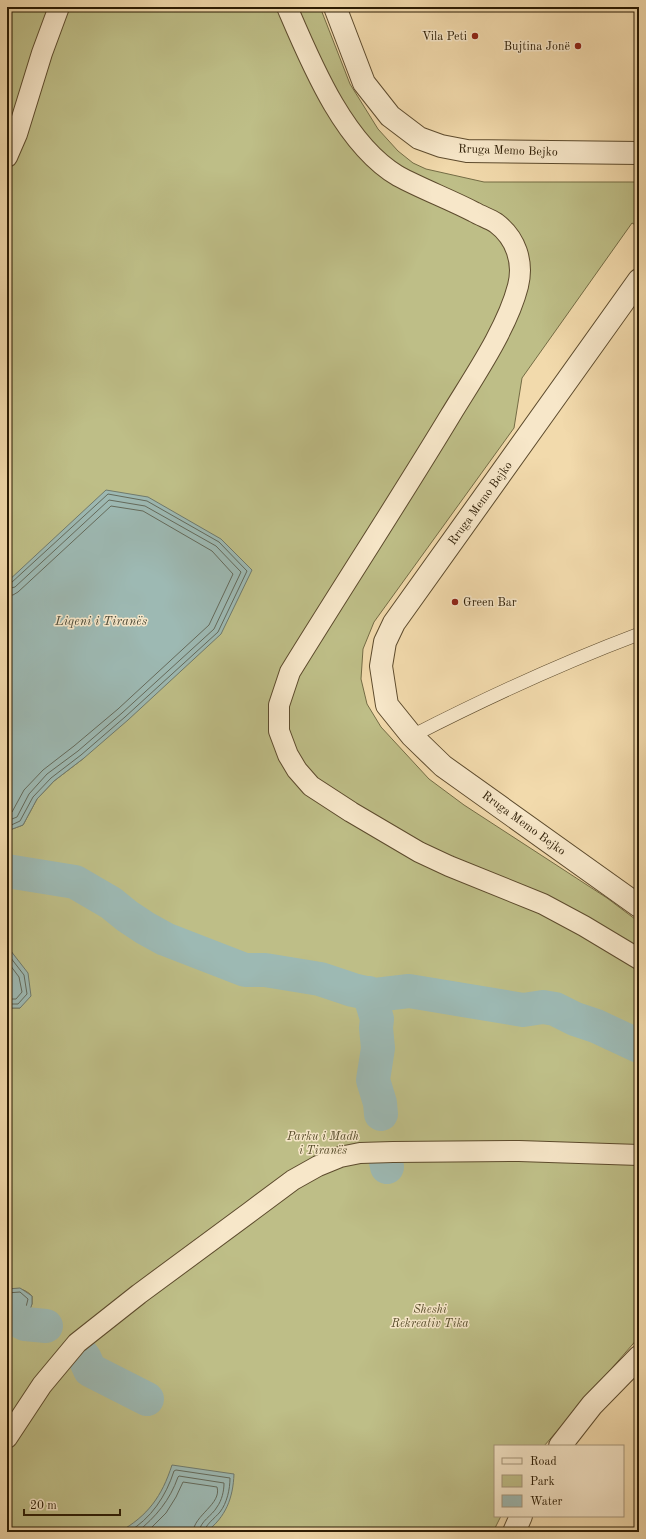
<svg xmlns="http://www.w3.org/2000/svg" width="646" height="1539" viewBox="0 0 646 1539" font-family="'Old Standard TT',serif">
<style>
.green{fill:#bebe87;stroke:#746c45}
.water{fill:#9db9b3;stroke:#6f7a6d}
.lines{fill:none;stroke-linecap:round;stroke-linejoin:round}
.shore{stroke:#646a5b;stroke-width:1}
.canal{stroke:#9db9b3;stroke-width:34}
.service-casing{stroke:#5d4b2d;stroke-width:14}
.pedestrian-casing{stroke:#5d4b2d;stroke-width:22}
.minor-casing{stroke:#5d4b2d;stroke-width:24}
.service{stroke:#f7e7c9;stroke-width:13}
.pedestrian{stroke:#f7e7c9;stroke-width:20}
.minor{stroke:#f7e7c9;stroke-width:22}
.poi-dot{fill:#8f2418;stroke:#f7e7c9;stroke-width:1.5}
.labels{text-anchor:middle;stroke-width:3;stroke-linejoin:round;paint-order:stroke}
.poi-label{font-size:12px;fill:#2b1b03;stroke:#f7e7c9;text-anchor:end}
.street-label{font-size:12px;fill:#2b1b03;stroke:#f7e7c9}
.park-label{font-size:12px;font-style:italic;fill:#574c2b;stroke:#f7e7c9}
.water-label{font-size:13px;font-style:italic;fill:#4d4a38;stroke:#f7e7c9}
</style>
<rect width="100%" height="100%" fill="#f2daac"/>
<filter id="stains"><feTurbulence type="fractalNoise" baseFrequency=".005" numOctaves="4"/><feColorMatrix values="0 0 0 0 .2 0 0 0 0 .09 0 0 0 0 .02 0 0 0 .5 -.17"/></filter>
<radialGradient id="worn" r=".72"><stop offset=".6" stop-color="#630" stop-opacity="0"/><stop offset="1" stop-color="#630" stop-opacity=".3"/></radialGradient>
<path class="green" d="M7,7H320L350,84L378,129L398,151L413,163L426,169L484,182H639V227L632,223L522,378L514,428L374,622L363,649L361,679L367,704L381,727L429,779L464,805L607,898L639,922V1337L544,1446H495V1516H501L493,1532H7V1319L29,1310L32,1304V1296C24,1288 18,1288 7,1289V1008H20L15,957L7,946V831L23,825L37,799L54,781L84,758L7,610Z"/>
<path class="water" d="M106,490L148,497L221,539L252,570L221,634L128,720L84,758L54,781L37,799L23,825L7,831V582Z
M7,946L28,973L31,996L20,1008H7Z
M20,1288L32,1296V1304L30,1310L7,1319V1289Z
M172,1465L234,1474C233,1498 226,1517 206,1532H119C148,1516 162,1496 172,1465Z"/>
<g class="lines">
<path class="shore" d="M7,584L11,583L108,494L147,501L219,542L247,571L218,632L125,717L81,755L51,778L33,797L20,821L7,827
M7,589L15,587L109,500L145,506L216,546L241,572L214,629L122,713L78,751L47,774L29,794L17,817L7,821
M7,595H13L18,592L111,506L143,511L212,551L233,574L209,625L118,709L74,746L43,770L24,790L12,812L7,815
M7,953L24,975L27,994L18,1004H7
M7,961L19,977L22,992L16,999H7
M7,1293L20,1292L28,1299L26,1307L7,1315
M128,1532C151,1519 166,1496 174,1471L176,1470L230,1478C230,1489 227,1503 220,1512C215,1518 205,1525 204,1532
M137,1532C156,1517 170,1500 178,1477L179,1476L224,1483C224,1491 222,1500 217,1507C212,1516 200,1521 199,1532
M147,1532L166,1513L176,1497L183,1482L217,1487C222,1504 194,1515 193,1532"/>
<path class="canal" d="M7,871L75,882L111,903L127,916L145,928L165,939L245,970H265L320,979L353,990L375,995L409,991L523,1010L543,1007L555,1009L575,1019L596,1026L639,1046
M369,993L377,1019L376,1028L378,1048L373,1080L380,1103L381,1114
M386,1162L387,1167
M11,1317L25,1324L46,1326
M80,1352L85,1359L90,1370L147,1399"/>
<defs>
<path id="service" d="M412,736C486,698 562,663 639,634"/>
<path id="pedestrian" d="M287,7C311,63 344,144 398,176C422,189 449,199 474,212C481,216 490,219 496,223C516,238 524,262 518,286C507,329 473,378 450,416C398,502 343,586 290,672L279,705V731L288,755L297,770L311,786L351,812L419,852L449,866L543,904L584,926L639,959
M7,157L17,134L42,53L59,7
M7,1438L42,1385L77,1343L139,1294L250,1212L293,1180L318,1166L340,1157L360,1153L393,1152L519,1151L639,1155"/>
<path id="minor" d="M335,7L364,83L390,116L419,138L441,146L467,151L639,153
M639,280L394,623L385,642L381,666L387,705L412,736L443,766L639,906
M560,1446L592,1405L639,1357
M514,1532L521,1516"/>
</defs>
<use href="#service" class="service-casing"/>
<use href="#pedestrian" class="pedestrian-casing"/>
<use href="#minor" class="minor-casing"/>
<use href="#service" class="service"/>
<use href="#pedestrian" class="pedestrian"/>
<use href="#minor" class="minor"/>
</g>
<g class="poi-dot">
<circle cx="475" cy="36" r="4"/>
<circle cx="578" cy="46" r="4"/>
<circle cx="455" cy="602" r="4"/>
</g>
<g class="labels">
<g class="poi-label">
<text x="467" y="40">Vila Peti</text>
<text x="570" y="50">Bujtina Jonë</text>
<text x="463" y="606" text-anchor="start">Green Bar</text>
</g>
<g class="street-label">
<text transform="translate(508 150) rotate(2)" y="4">Rruga Memo Bejko</text>
<text transform="translate(480 503) rotate(-54)" y="4">Rruga Memo Bejko</text>
<text transform="translate(524 823) rotate(36)" y="4">Rruga Memo Bejko</text>
</g>
<g class="park-label">
<text x="323" y="1140">Parku i Madh<tspan x="323" dy="14">i Tiranës</tspan></text>
<text x="430" y="1313">Sheshi<tspan x="430" dy="14">Rekreativ Tika</tspan></text>
</g>
<g class="water-label">
<text x="101" y="625">Liqeni i Tiranës</text>
</g>
</g>
<rect width="646" height="1539" fill="none" stroke="#f2daac" stroke-width="24"/>
<rect x="8" y="8" width="630" height="1523" fill="none" stroke="#2b1b03" stroke-width="2"/>
<rect x="12" y="12" width="622" height="1515" fill="none" stroke="#2b1b03"/>
<rect x="494" y="1445" width="130" height="72" fill="#f7e7c9" stroke="#a5957a"/>
<rect x="502" y="1458" width="20" height="6" fill="#f7e7c9" stroke="#a5957a"/>
<text x="530" y="1465" font-size="12" fill="#2b1b03">Road</text>
<rect x="502" y="1475" width="20" height="12" fill="#bebe87" stroke="#a5957a"/>
<text x="530" y="1485" font-size="12" fill="#2b1b03">Park</text>
<rect x="502" y="1495" width="20" height="12" fill="#9db9b3" stroke="#a5957a"/>
<text x="530" y="1505" font-size="12" fill="#2b1b03">Water</text>
<path d="M24 1509v6h96v-6" fill="none" stroke="#2b1b03" stroke-width="2"/>
<text x="30" y="1509" font-size="12" fill="#2b1b03" stroke="#f7e7c9" stroke-width="3" paint-order="stroke">20 m</text>
<rect width="100%" height="100%" filter="url(#stains)"/>
<rect width="100%" height="100%" fill="url(#worn)"/>
</svg>
